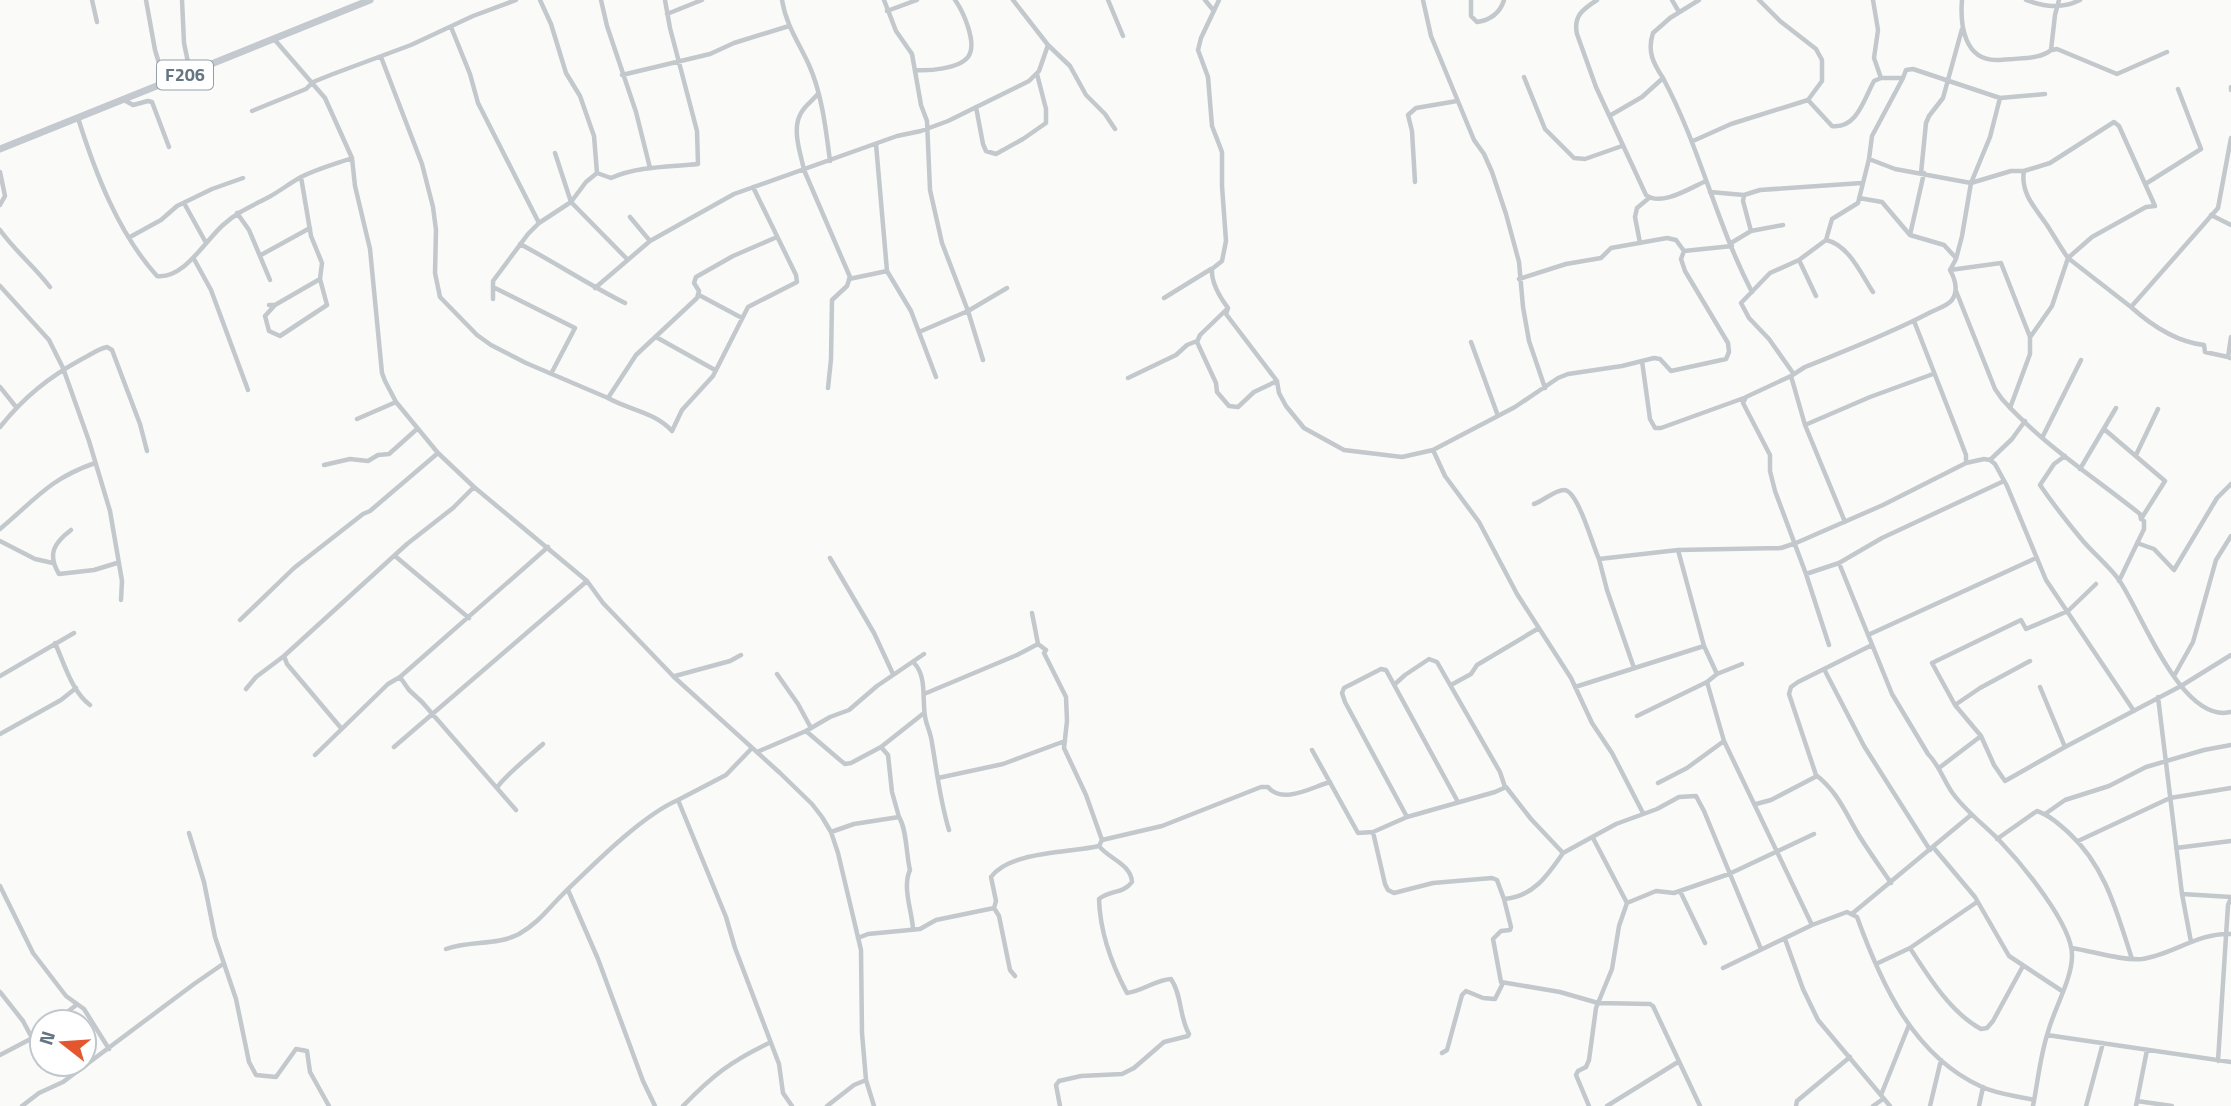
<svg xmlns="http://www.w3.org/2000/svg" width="2231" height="1106" viewBox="0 0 2231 1106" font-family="'Titillium Web',sans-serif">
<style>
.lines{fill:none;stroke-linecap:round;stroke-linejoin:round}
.street{stroke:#c3c8cc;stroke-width:4.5}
.primary{stroke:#c3c9ce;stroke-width:7}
.labels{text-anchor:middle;stroke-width:7;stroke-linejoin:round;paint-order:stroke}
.shield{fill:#fff;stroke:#939fa8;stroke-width:2}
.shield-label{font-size:18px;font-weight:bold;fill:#657683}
</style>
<rect width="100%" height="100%" fill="#fafaf8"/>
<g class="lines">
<path class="street" d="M92,0L97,22
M146,0L155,50L165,83
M182,0L184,43L190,72
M540,0L551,24L566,73L580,96L594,136L597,173
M601,0L607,26L636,112L650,168
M782,0C786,25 799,43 809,65C822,94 826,130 830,161
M884,0L896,31L912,54L921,105L927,121L930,190L942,243L968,311L983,360
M1108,0L1123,36
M1205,0L1214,11
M1219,0L1201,38L1198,50L1208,77L1212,126L1222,152V186L1226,241L1222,261L1212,269C1211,283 1219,296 1228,308L1226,314L1277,381L1279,393L1286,406L1304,428L1344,450L1402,457L1433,450L1515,407L1558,378L1568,374L1622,366L1654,358L1660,359L1671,371L1726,359L1729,352L1728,343L1685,271L1681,259L1684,251L1732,246
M1423,0L1431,36L1474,140L1484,154L1492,172L1506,214L1519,262L1523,307L1529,341L1545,388
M1471,0V16L1477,22C1490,20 1500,13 1504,0
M1597,0C1583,9 1573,16 1577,34L1596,87L1646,195C1661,207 1690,188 1706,181
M1672,0L1679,12
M1873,0L1878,30L1874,58L1881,78H1903L1872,136L1869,159L1895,169L1971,183L2011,171H2024C2020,193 2036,209 2047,225C2054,236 2061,248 2068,258L2092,237L2146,207L2155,206L2119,126L2114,122L2050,163L2024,171
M1962,0C1960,24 1964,60 1996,60C2002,60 2008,59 2013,59C2025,58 2042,58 2051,50L2055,15L2059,0
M2026,0C2045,7 2062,9 2080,0
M887,11L917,0
M667,14L702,0
M451,27L470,74L478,103L539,223
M274,39L325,98L352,158L355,186L370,249L382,373L385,381L396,402L438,453L474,487L587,581L603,603L674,677L780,773L812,804L822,817L831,832L838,853L861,950L862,1033L866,1080L874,1106
M1048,45L1070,66L1086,95L1105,114L1115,129
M2052,50L2057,49L2117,74L2167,52
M381,57L422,164L433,207L436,230L435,273L440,297L477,335L491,345L526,363L608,398L636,355L697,298L699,291L694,283L696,277L733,256L777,237
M915,70C928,71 959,69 968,57C978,44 963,11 955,0
M622,75L710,54L734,43L789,26
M1524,77L1545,129L1574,158L1585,159L1622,146
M1663,78C1700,147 1716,223 1752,292
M1903,78L1906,70L1913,69L2000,98L2045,94
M2231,87V90
M818,94C812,101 803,107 800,115C792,131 801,155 804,170L850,277L847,286L832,300L831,359L828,388
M124,100L133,105L148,101L152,102L169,147
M1808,100L1832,126C1857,129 1864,99 1874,81L1881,78
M976,107L983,144L986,151L996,154L1023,139L1046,123V109L1037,74
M252,111L306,89L313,82L333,74L411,45L473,16L516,0
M1611,115L1642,97L1663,78C1653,63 1647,51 1653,33L1670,18L1699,0
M78,118C95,172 118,233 157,276C184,279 205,241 223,225C237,212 252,206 269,197C280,191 290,183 301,177C317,169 335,164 352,158
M1693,141L1731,124L1808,100L1822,81V60L1816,49L1780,21L1759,0
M876,144L887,271L911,311L936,377
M555,153L571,202L627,259
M0,172L5,196L0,205
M1415,182L1412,131L1408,115L1416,108L1457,101
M2147,183L2201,149L2178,89
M1710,192L1744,195L1760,190L1862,183
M1744,195L1743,201L1751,231L1783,225
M1859,198L1882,202L1910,235L1944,245L1956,258
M184,203L205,241
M237,213L249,230L270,280
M2211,215L2231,225
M630,217L650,241
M0,230C15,251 34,266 50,287
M1910,235L1924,173H1921L1926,123L1929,116L1943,98L1962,29
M130,237L161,220L177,206L212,189L243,178
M1826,240C1849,245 1861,274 1873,292
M1640,243L1635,217L1637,208L1649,198
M1731,243L1751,231
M520,244C556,263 589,285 625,303
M261,255L310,228
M194,259L211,290L248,390
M1799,260L1816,296
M1950,270L2001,263L2030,337V354L2010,408
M849,279L887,271
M1519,279L1566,264L1601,258L1611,248L1667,238L1676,240L1684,251
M0,286L49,340L63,368L89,441L110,511L122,581L121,600
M493,287L575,328L552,372
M595,288L650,241L734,194L897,136L921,131L948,121L1029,81L1039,71L1048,45L1013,0
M1956,291L1995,389L2002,399C2042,444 2094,477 2140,514L2141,519L2144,521V529L2119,581
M699,295L742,318
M1164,298L1211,269
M493,299V281L528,234L539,223L571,202L586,182L597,173L611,178C638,166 669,167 698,164L697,131L670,28L665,0
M269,305H275L320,279L322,263L311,236L301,177
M275,305L265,316L269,331L280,336L327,305L320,279
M1226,310L1200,335L1197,342L1216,383L1217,392L1229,406L1238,407L1254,392L1277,381
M919,332L968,311L1007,288
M2031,336L2052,306L2068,258L2131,307
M656,337L715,370
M1471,342L1498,416
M2228,357L2205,352L2204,345C2177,342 2151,325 2131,307L2218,208L2231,138
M2230,358L2228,357L2231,337
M1642,361L1650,419L1655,428H1661L1744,398
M1793,373L1769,339L1749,318L1741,303L1770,273L1799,260L1826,240L1832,219L1858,203L1869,159
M1791,376L1746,397L1743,403L1770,455V471L1775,491L1806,574L1839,563L1882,538L2004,481
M1128,378L1176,355L1187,345L1197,341
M0,387L16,407
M608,398C629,410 655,412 672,431L682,410L713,376L748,307L797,282L796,275L753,187
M357,419L396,402
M1805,425L1870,397L1933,374
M0,427C24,397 49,377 82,359C90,355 98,349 107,347L112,350L115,358L140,424L147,451
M2104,429L2165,481L2141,519
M2043,436L2081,360
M1433,450L1445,476L1479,522L1517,594L1571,678L1592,723L1612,753L1643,813
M2136,455L2158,409
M2065,456L2054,464L2040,485C2053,504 2068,523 2083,541C2094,554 2109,566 2119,580C2142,613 2181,724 2231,712
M1990,460L2012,439L2025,421
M1966,463L1984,459L1990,460L1995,464L2007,486L2046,580L2134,711
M324,465L350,459L368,461L378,455L389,454L417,429
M2080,469L2116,408
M1534,504C1543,501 1555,490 1564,490C1578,490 1593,547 1599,559L1678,550L1781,548L1796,543L1883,505L1966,463V455L1955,426L1914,321
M1845,522L1805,425L1791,376L1805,367C1847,350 1889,334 1929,313C1936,309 1946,307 1952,300C1959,290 1955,279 1950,270L1956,259L1962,236L1971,183L1990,137L2000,98
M0,529C36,499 49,479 95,463
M71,530C54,543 47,554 59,574L94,570L117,563
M0,541L35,559L53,563
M2137,543L2154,549L2174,570L2217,498L2231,484
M1678,550L1704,646L1717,674
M395,556L469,618
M830,558L874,633L893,674
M1599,559L1607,590L1634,668
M1839,563L1892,694L1928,754C1940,766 1944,782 1954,795C1967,812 1984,825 1999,840C2021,863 2073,925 2072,956C2072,979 2054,1009 2048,1032C2040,1056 2038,1081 2033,1106
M1806,574L1829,645
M1032,613L1038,644L1046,650L1044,653L1066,697L1067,721L1064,748L1086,795L1102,840L1099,846C1109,859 1131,864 1132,882C1123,894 1110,890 1099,899C1100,931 1112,965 1127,993C1143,991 1155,980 1171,979C1182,995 1179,1016 1189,1034L1188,1036L1164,1042L1134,1068L1122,1074L1081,1076L1059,1081L1056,1085L1060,1106
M240,620L294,568L363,514L370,511L438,453
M1868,635L2036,558
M55,643C64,663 72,692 90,705
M1872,645L1798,682L1791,687L1789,694L1816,775C1838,792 1846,814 1860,837C1870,853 1881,868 1891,883
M284,656L287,664L341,728
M914,663C927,676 922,699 925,716C926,725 931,733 932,743C937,772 940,801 949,830
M1824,669L1864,746L1930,850
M777,674L798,704L811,728
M0,676L74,633
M675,676L730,661L741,655
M2174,676L2193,642L2216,560L2231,536
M400,677L409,690L422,702L516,810
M1707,682L1724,741L1812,925
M1395,684L1405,675L1429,659L1437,662L1500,772L1505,787
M1451,685L1471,674L1477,665L1539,628
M1575,687L1704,646
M246,689L256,677L284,656L407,544L453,508L474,487
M924,694L1017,655L1038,644
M2158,697L2182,894L2191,942
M1955,705L1980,688L2030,661
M1637,716L1707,682L1717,674L1742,664
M806,731L840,760L845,764L851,763L881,747L924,713
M0,734L61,700L76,688
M1981,736L1955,705L1932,663L2021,620L2026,629L2068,611L2096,584
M394,747L587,581
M2065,747L2181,686L2231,655
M752,748L726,775L678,800L726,917L735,948L779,1064L783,1093L792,1106
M1312,750L1358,833L1373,832L1407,817
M757,752L806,731L830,717L849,710L877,686L924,654
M315,755L388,684L400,677L548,547
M1939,768L1981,736L1994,765L2005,781L2065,747L2040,687
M938,778L1003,764L1065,741
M1658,783L1687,768L1724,741
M497,788C501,779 533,753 543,744
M1458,802L1386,670L1381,669L1344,688L1342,693L1345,702L1407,817L1495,792L1506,787L1531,819L1563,853L1616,824L1657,809L1679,797L1696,796L1704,811L1761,949
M1756,804L1771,800L1817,776
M2045,814L2065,800L2109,786L2146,767L2204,750L2231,745
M899,817C907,830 906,854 910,870C902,887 912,911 913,929
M831,832L854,824L899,817L892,792L888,755L881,747
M1373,832L1385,884L1388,890L1394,893L1433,883L1492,878L1497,880L1504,899C1533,897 1548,875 1563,853
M189,833L204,882L215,937L236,999L249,1062L256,1075L276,1077L296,1049L307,1051L310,1072L329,1106
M1593,838L1627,903
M1997,839L2037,811C2049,815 2059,824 2069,833C2106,867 2117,913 2132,959
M1102,840L1162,826L1261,787H1268C1283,805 1312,787 1330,782
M2078,841L2170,798L2231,788
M1933,847L1975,897L2009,956L2062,991
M2176,848L2231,841
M0,886L33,953L66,996L84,1009L109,1049
M568,890L598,959L643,1081L655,1106
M1680,891L1705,943
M2182,894L2231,897
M1504,899L1511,927L1510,930L1501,931L1493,939L1501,982L1560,992L1598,1003L1650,1004L1653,1006L1700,1106
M994,908L996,901L991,877C1010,851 1070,853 1099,846
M1853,913L1971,815
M858,938L868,934L920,929L936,920L994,908L999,916L1010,970L1015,976
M1785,939L1803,989L1818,1020L1890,1106
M1910,948C1928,976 1951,1013 1981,1029L1987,1028L1993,1021L2023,966
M2072,948C2092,951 2122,961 2142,959C2172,955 2199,932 2231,934
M446,949C470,940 496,946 519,934C537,924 548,909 562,895C592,866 641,816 678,800
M1876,964L1910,948L1977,902
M1723,968L1812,925L1847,912L1857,917C1881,983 1913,1056 1982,1087C1997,1094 2017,1096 2034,1100
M0,992L23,1021L32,1038
M54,1022L75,1006
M2047,1035L2231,1062
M1442,1053L1447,1050L1462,995L1466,991L1483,998L1495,999L1503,983
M0,1055L42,1033
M2218,1061L2228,905L2231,898
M1881,1095L1909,1025
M2137,1101L2172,1106
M22,1106L39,1093L63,1082L194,984L223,964
M683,1106C712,1076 731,1061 769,1043
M827,1106L854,1085L866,1080
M1589,1106L1576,1075L1578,1071L1586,1067L1589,1060L1596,1008L1612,969L1619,926L1627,903L1656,891L1674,893L1729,874L1814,834
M1607,1106L1678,1062
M1796,1106L1797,1101L1850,1057
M1873,1106L1883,1099
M1930,1106L1941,1060
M1979,1106L1983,1087
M2086,1106L2103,1043
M2136,1106L2147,1050"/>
<path class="primary" d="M0,149L370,0"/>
</g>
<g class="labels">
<rect class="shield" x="157" y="60.5" width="56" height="29" rx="5"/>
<g class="shield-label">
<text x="185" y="81">F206</text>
</g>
</g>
<g transform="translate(63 1043) rotate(287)"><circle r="33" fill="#ffffff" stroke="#c1c8cd" stroke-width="2"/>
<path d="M0-5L12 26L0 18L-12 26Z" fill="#e4572e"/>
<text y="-10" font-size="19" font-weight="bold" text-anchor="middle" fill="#657683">N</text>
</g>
</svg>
